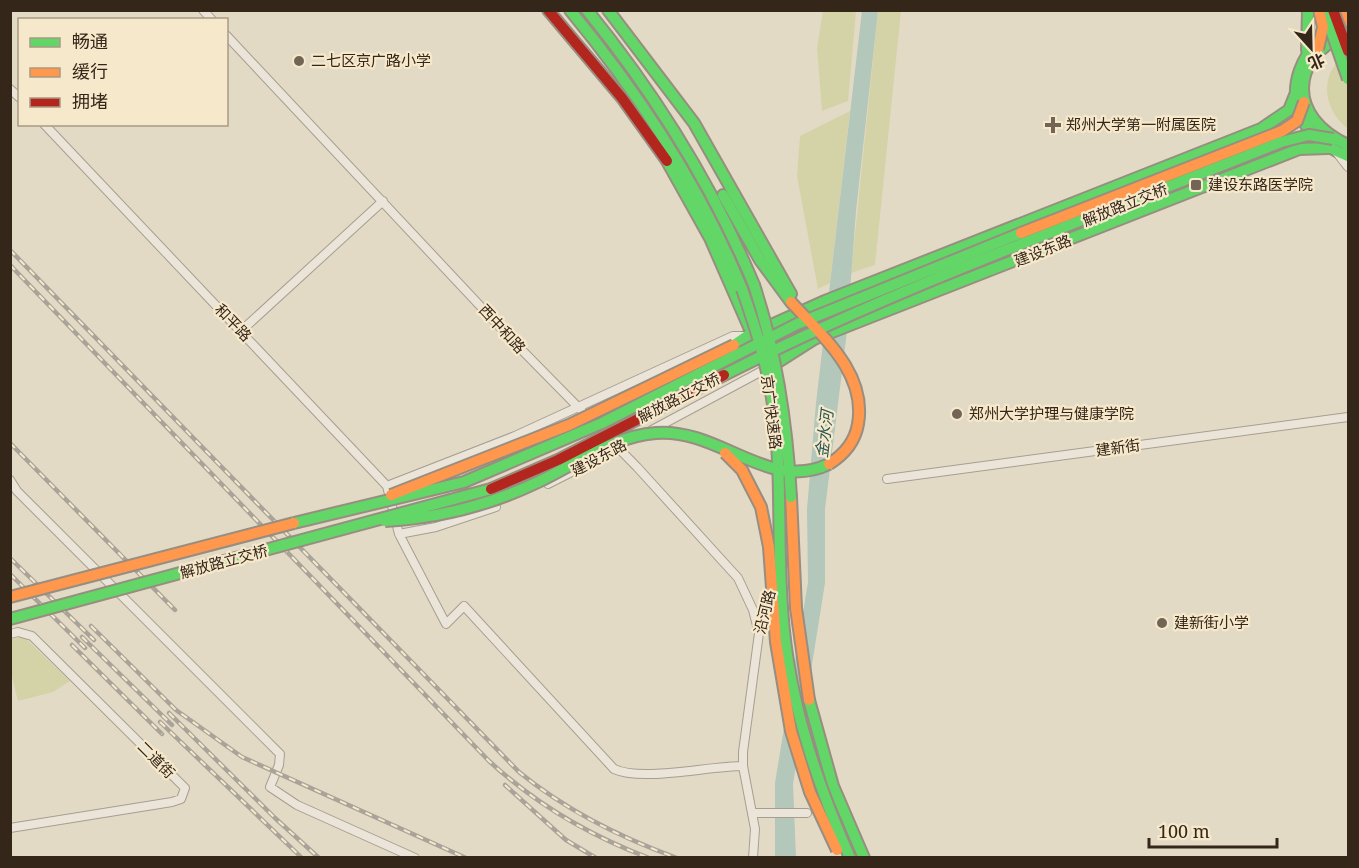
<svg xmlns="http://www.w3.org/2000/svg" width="1359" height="868" viewBox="0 0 1359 868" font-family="'Noto Serif','Noto Sans SC',serif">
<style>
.green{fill:#d4d3a7}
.water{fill:#b3c7ba}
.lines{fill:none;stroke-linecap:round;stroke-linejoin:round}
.street-casing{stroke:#a79e90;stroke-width:10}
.fast-casing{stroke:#978e81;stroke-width:14}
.slow-casing{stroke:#978e81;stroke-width:14}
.jam-casing{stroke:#978e81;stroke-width:14}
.street{stroke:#eae4d9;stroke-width:8}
.fast{stroke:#63d668;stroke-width:10}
.slow{stroke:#ff974d;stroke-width:10}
.jam{stroke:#b3261e;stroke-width:10}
.rail-casing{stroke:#a9a399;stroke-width:4.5}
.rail{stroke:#f6e8ca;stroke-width:2;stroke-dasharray:7;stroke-linecap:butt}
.fast-bridge-casing{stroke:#978e81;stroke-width:14;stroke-linecap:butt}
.slow-bridge-casing{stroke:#978e81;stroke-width:14;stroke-linecap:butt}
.jam-bridge-casing{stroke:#978e81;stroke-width:14;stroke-linecap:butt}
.fast-bridge{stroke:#63d668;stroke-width:10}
.slow-bridge{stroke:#ff974d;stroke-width:10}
.jam-bridge{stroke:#b3261e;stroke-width:10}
.poi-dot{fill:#726556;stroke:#f6e8ca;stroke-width:2}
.labels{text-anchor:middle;stroke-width:4.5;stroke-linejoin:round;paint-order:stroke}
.poi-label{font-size:15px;fill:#35261a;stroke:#f6e8ca;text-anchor:start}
.street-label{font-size:15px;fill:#35261a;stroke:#f6e8ca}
.water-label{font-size:16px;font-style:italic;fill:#285551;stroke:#f6e8ca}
</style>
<rect width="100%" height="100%" fill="#e3dac6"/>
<path class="green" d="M823,11H856L848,101L822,111L817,48Z
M878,11H901L875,265L851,273Z
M1348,52V129C1321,108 1319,72 1348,52Z
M850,111L830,283L818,289L797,176L800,136Z
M24,637L70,681L53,692L18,701L11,673L10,639Z"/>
<path class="water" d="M862,11H878L856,211L847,331L825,509V583L793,784L796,857L775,858V783L808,582L807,509L816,403Z"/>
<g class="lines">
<defs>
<path id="street" d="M203,10L212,20
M226,35L514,342L637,467L738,578L753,610L759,633
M10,89L20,98
M44,124L387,486L399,534L446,624L464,606L614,769C642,782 708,766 743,766
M1337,153L1348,167
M241,331L383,201
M652,430L760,372
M887,479L1348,417
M10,480L17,491L280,754L279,765L270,787L297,805L415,858
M548,484L615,450
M387,486L515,436L733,336H745
M399,534L436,527L496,507
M10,634L18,632L32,636L185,788L181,799L172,802L10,828
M753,813H807
M753,858L755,829L743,766V752L759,633L768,598"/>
<path id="fast" d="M570,10C641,96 700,186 742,289
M587,10C656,95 712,184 754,285
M608,10L694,123L791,294
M1348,32C1288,59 1288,118 1348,145
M1322,36C1279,81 1290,134 1348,156
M1307,50L1308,10
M667,161L710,238L749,327
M723,195L760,260L791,302
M734,345L747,336L825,301L1261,129L1289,110L1295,95
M770,367L814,339L1299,149L1328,148
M809,700L833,786L864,858"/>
<path id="slow" d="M1342,10L1348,21
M791,497L796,608L809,700"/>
<path id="jam" d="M548,10L622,98L667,161"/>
</defs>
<use href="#street" class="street-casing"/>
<use href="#fast" class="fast-casing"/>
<use href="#slow" class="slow-casing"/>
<use href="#jam" class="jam-casing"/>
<use href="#street" class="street"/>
<use href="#fast" class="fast"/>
<use href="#slow" class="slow"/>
<use href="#jam" class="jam"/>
<defs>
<path id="rail" d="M10,250L519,772C567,811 619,837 677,858
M10,265L489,761C537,805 588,835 649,858
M10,443L175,610
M10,558L94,640
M10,574L85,648
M91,626L176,710L242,757L466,858
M82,637L172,725
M72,645L162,734
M169,713L275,818L319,858
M160,722L302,858
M505,785L566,840L596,858"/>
</defs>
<use href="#rail" class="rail-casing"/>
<use href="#rail" class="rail"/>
<defs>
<path id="fast-bridge" d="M1324,10L1348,79
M754,285C777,354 787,424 791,497
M742,289C756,329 769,370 774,412C783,485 776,558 784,631C792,710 818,786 850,858
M724,375C903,284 1095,217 1281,142L1309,135L1333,139
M385,521C440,518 488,506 538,482C576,464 613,436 656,433C720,428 769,493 829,464
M294,523L464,482L602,423L797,324L1021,233
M10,619L491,489"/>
<path id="slow-bridge" d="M1318,49L1323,27L1320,14
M1021,233L1282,131L1297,121L1304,102
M791,302C822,336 867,373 858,424C855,442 845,454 829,464
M725,453L742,470L761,507L769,547L776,642L791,731L810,792L837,850
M391,495L569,425L734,345
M10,597L294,523"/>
<path id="jam-bridge" d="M1333,10L1348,51
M491,489L558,460L724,375"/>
</defs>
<use href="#fast-bridge" class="fast-bridge-casing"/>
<use href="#slow-bridge" class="slow-bridge-casing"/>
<use href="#jam-bridge" class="jam-bridge-casing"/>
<use href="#fast-bridge" class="fast-bridge"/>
<use href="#slow-bridge" class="slow-bridge"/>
<use href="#jam-bridge" class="jam-bridge"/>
</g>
<g class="poi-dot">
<circle cx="299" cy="61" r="6"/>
<path d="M1050 116h6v6h6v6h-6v6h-6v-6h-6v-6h6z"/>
<rect x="1190" y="179" width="12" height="12" rx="3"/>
<circle cx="957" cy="414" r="6"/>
<circle cx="1162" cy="623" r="6"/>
</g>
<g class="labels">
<g class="poi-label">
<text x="311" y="66">二七区京广路小学</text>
<text x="1066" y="130">郑州大学第一附属医院</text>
<text x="1208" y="190">建设东路医学院</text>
<text x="969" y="419">郑州大学护理与健康学院</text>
<text x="1174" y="628">建新街小学</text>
</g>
<g class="street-label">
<text transform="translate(1125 205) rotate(-22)" y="5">解放路立交桥</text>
<text transform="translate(1043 251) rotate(-22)" y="5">建设东路</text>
<text transform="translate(233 323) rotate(46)" y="5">和平路</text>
<text transform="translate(502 329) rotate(47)" y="5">西中和路</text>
<text transform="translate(679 398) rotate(-27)" y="5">解放路立交桥</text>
<text transform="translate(771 412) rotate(83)" y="5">京广快速路</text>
<text transform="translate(1118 448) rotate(-8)" y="5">建新街</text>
<text transform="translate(599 458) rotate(-28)" y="5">建设东路</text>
<text transform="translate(224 562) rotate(-15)" y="5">解放路立交桥</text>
<text transform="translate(765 612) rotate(-76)" y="5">沿河路</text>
<text transform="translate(156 760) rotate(45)" y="5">二道街</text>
</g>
<g class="water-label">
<text transform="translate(824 434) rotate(-83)" y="6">金水河</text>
</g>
</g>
<rect width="1359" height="868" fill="none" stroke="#35261a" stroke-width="24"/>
<rect x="18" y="18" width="210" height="108" fill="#f6e8ca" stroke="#a99a84" stroke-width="1.5"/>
<rect x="30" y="38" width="30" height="9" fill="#63d668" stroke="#a99a84" stroke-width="1.5"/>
<text x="72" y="48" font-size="18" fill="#35261a">畅通</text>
<rect x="30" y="68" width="30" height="9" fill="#ff974d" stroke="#a99a84" stroke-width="1.5"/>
<text x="72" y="78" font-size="18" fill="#35261a">缓行</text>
<rect x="30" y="98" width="30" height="9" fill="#b3261e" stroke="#a99a84" stroke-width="1.5"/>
<text x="72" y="108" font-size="18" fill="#35261a">拥堵</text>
<g transform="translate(1311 48) rotate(158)" stroke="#f6e8ca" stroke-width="4.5" paint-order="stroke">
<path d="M0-4.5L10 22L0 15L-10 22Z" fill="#35261a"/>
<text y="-9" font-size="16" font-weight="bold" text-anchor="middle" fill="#35261a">北</text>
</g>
<path d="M1149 838v9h128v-9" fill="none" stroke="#35261a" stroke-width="3"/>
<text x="1158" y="838" font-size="18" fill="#35261a" stroke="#f6e8ca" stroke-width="4.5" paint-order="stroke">100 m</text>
</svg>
